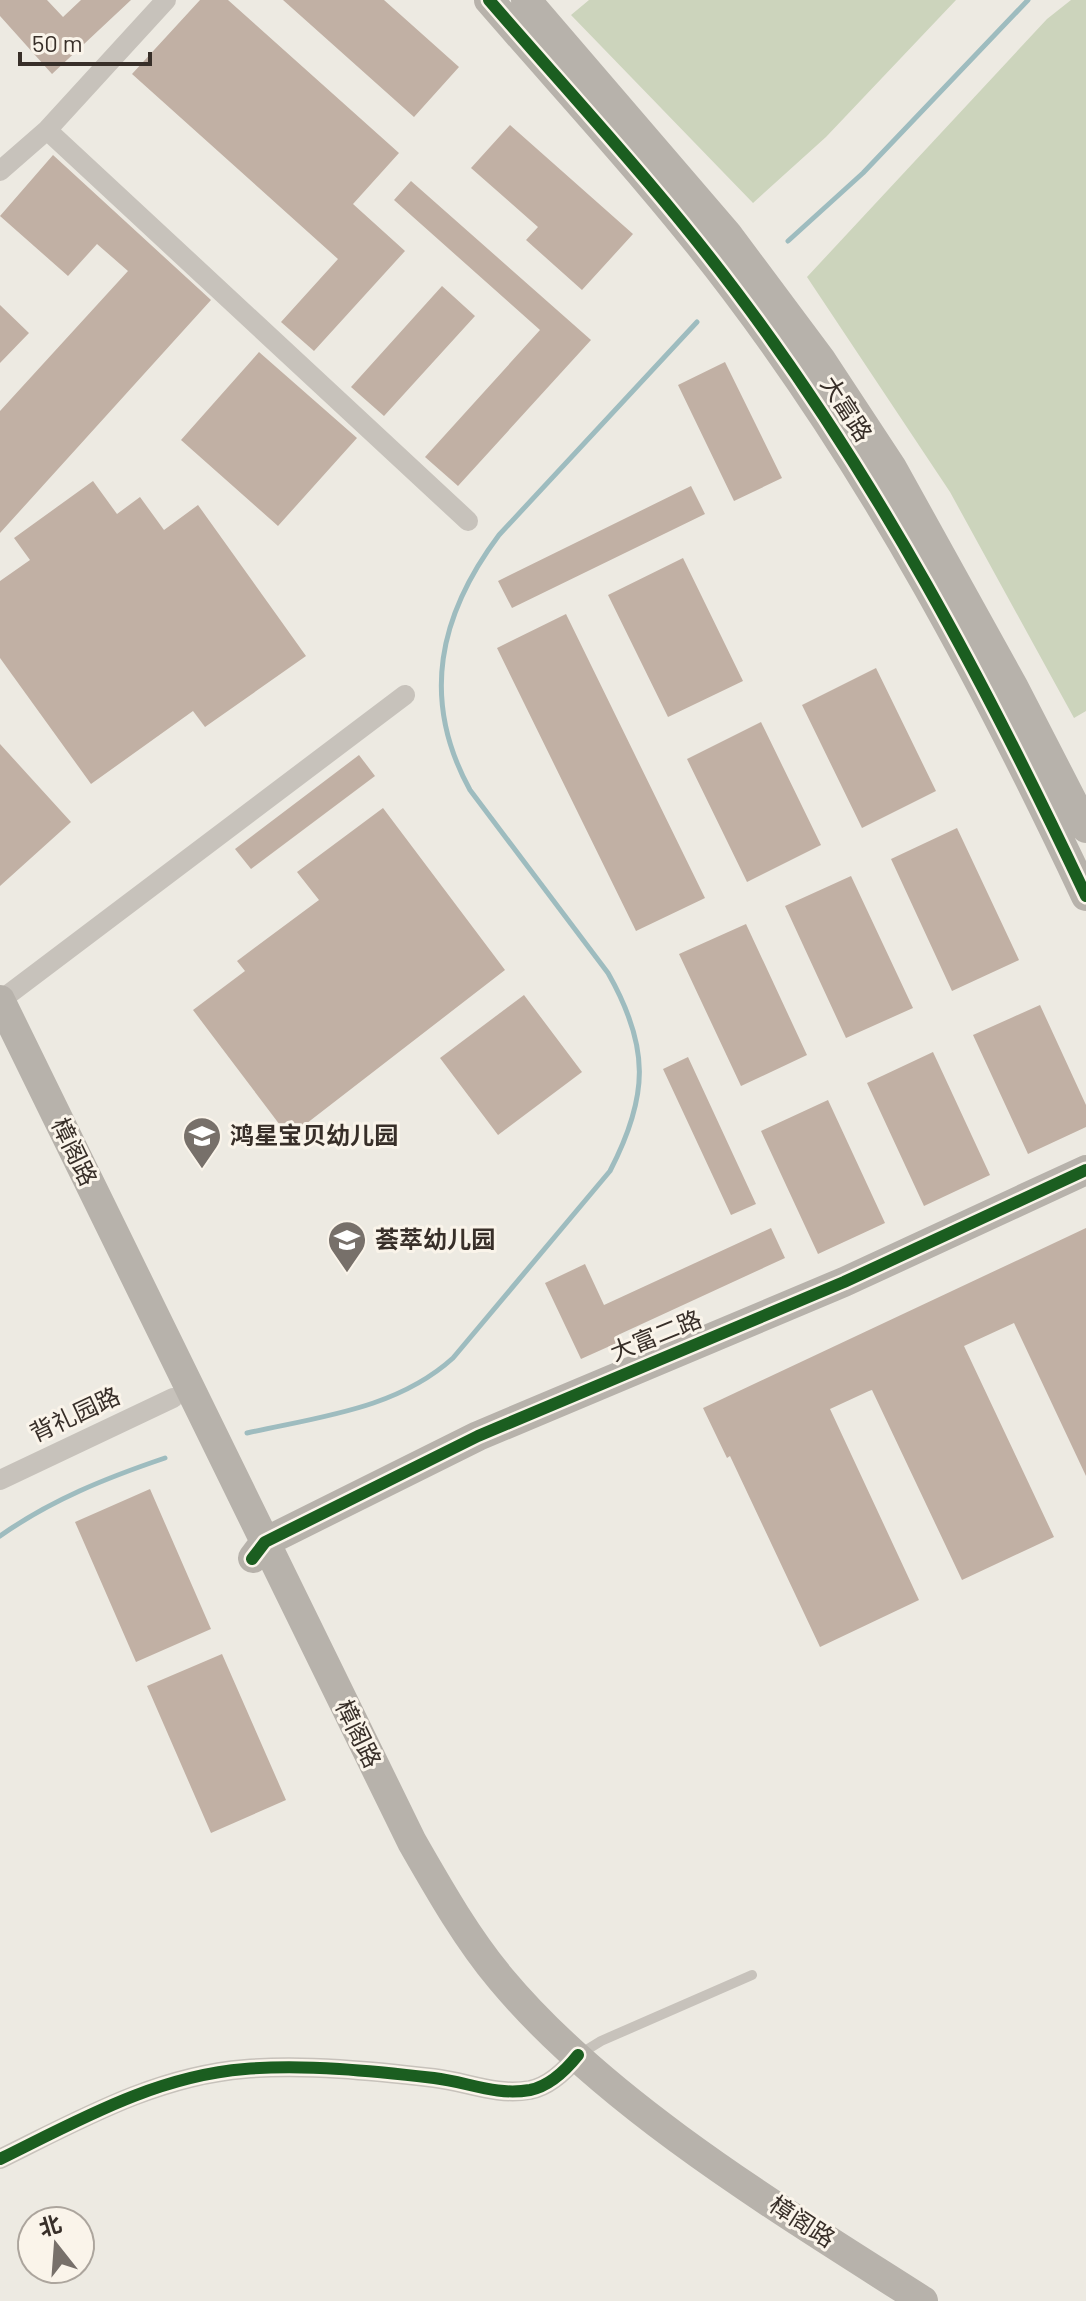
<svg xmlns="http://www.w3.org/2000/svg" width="1086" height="2301" viewBox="0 0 1086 2301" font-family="Barlow,'Noto Sans SC',sans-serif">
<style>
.green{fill:#ccd4bc}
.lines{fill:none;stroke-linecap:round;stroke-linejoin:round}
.stream{stroke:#9ebcbf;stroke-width:5}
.building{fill:#c1b0a4}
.lane{stroke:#c7c2bb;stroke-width:10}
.street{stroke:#c7c2bb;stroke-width:20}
.secondary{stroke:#b7b2ab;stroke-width:30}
.cycleway-casing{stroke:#faf4ea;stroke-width:17}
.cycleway{stroke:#1b5e20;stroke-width:12}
.labels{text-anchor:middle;stroke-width:6;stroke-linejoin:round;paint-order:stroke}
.street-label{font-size:24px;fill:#382f29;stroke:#faf4ea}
.poi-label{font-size:24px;font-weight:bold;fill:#382f29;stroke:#faf4ea;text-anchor:start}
</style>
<rect width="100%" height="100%" fill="#edeae2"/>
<path class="green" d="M589,0H956L826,137L753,203L571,15Z
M1071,0H1086V711L1074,718L950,492L807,277L1047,19Z"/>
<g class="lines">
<path class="stream" d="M788,241L863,173L1028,0
M247,1433C318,1417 397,1409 453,1358L610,1171C649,1096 650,1047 608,973L470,790C420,699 439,615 499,535L697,322
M0,1536C51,1500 106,1478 165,1458"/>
</g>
<path class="building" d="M0,0H47L63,17L81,0H131L52,74L0,16Z
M200,0H228L399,153L353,204L405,251L314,351L281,322L338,259L132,74Z
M283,0H384L459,67L414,117Z
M510,125L633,234L582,290L526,240L538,227L471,168Z
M53,155L211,300L0,533V411L128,271L97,244L68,276L0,216Z
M411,181L591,340L458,486L425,457L540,330L394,200Z
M442,286L475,316L384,416L351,387Z
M0,305L29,333L0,363Z
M259,352L357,438L278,526L181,440Z
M725,362L782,478L734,501L678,385Z
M93,481L117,514L140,497L164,530L198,505L306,656L205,727L193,711L91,784L0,658V581L30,560L14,538Z
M691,486L705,514L512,608L498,581Z
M683,558L743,681L668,717L608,595Z
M566,614L705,898L636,931L497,648Z
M876,668L936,791L862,828L802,705Z
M761,722L821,845L747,882L687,759Z
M0,744L71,822L0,886Z
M359,755L375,776L251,869L235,849Z
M383,808L505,970L289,1137L193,1010L245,971L237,961L319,900L297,872Z
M957,828L1019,960L952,991L891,859Z
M851,876L913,1008L846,1038L785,906Z
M746,924L807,1055L741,1086L679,954Z
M524,995L582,1072L498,1135L440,1058Z
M1040,1005L1086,1105V1127L1028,1154L973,1035Z
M933,1052L990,1175L924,1206L867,1083Z
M688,1057L756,1204L731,1215L663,1069Z
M828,1100L885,1223L818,1254L761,1131Z
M771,1228L785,1258L618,1335L621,1341L581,1359L545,1283L585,1264L604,1305Z
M1086,1228V1476L1014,1323L964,1346L1054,1537L962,1580L872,1390L869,1391L830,1409L919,1600L820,1647L730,1456L727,1458L703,1408Z
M150,1489L211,1629L136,1662L75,1522Z
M222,1654L286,1800L211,1833L147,1686Z"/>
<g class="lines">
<path class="lane" d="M580,2054L601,2041L752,1975"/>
<path class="street" d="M47,130L468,521
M0,171L47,130L166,0
M1,1000L405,695
M0,1480L173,1398
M0,2159C79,2120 156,2076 245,2069C306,2064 373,2071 434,2078C468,2082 495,2096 530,2090C550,2086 566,2070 578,2055"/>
<path class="secondary" d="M489,0C572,96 659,189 735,290C877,478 986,684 1086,896
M526,0L727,234L821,360L892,468L1014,688L1086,828
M0,1000L412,1842C439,1889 466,1937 501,1979C607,2106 784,2212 923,2301
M253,1558L265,1542L478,1436L844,1282L1086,1170"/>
<defs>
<path id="cycleway" d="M489,0C572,96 659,189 735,290C877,478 986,684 1086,896
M252,1559L265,1542L478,1436L844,1282L1086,1170
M0,2159C79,2120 156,2076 245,2069C306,2064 373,2071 434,2078C468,2082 495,2096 530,2090C550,2086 566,2070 578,2055"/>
</defs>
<use href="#cycleway" class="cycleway-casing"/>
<use href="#cycleway" class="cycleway"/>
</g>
<defs>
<symbol id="school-pin" viewBox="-11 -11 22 30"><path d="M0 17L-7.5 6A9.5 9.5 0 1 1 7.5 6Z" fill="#77706a" stroke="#faf4ea"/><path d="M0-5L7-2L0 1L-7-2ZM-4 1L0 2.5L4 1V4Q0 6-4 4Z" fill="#fff"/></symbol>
</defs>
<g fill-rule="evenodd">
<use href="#school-pin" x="180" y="1114" width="44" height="60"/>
<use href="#school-pin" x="325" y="1218" width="44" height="60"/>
</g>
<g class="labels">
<g class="street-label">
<text transform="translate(846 409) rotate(57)" y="8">大富路</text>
<text transform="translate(74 1152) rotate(64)" y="8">樟阁路</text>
<text transform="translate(656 1336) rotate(-22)" y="8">大富二路</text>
<text transform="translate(75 1415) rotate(-25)" y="8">背礼园路</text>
<text transform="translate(358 1734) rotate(64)" y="8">樟阁路</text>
<text transform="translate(802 2222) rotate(33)" y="8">樟阁路</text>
</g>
<g class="poi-label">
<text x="230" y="1144">鸿星宝贝幼儿园</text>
<text x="375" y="1248">荟萃幼儿园</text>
</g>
</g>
<g transform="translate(56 2245) rotate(343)"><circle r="38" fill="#faf4ea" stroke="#aca59d" stroke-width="2"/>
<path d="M0-6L14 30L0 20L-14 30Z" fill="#77706a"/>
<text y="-12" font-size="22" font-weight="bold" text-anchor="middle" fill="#382f29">北</text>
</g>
<path d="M20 52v12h130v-12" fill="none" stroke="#382f29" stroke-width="4"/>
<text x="32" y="52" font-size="24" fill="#382f29" stroke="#faf4ea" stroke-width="6" paint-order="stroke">50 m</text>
</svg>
